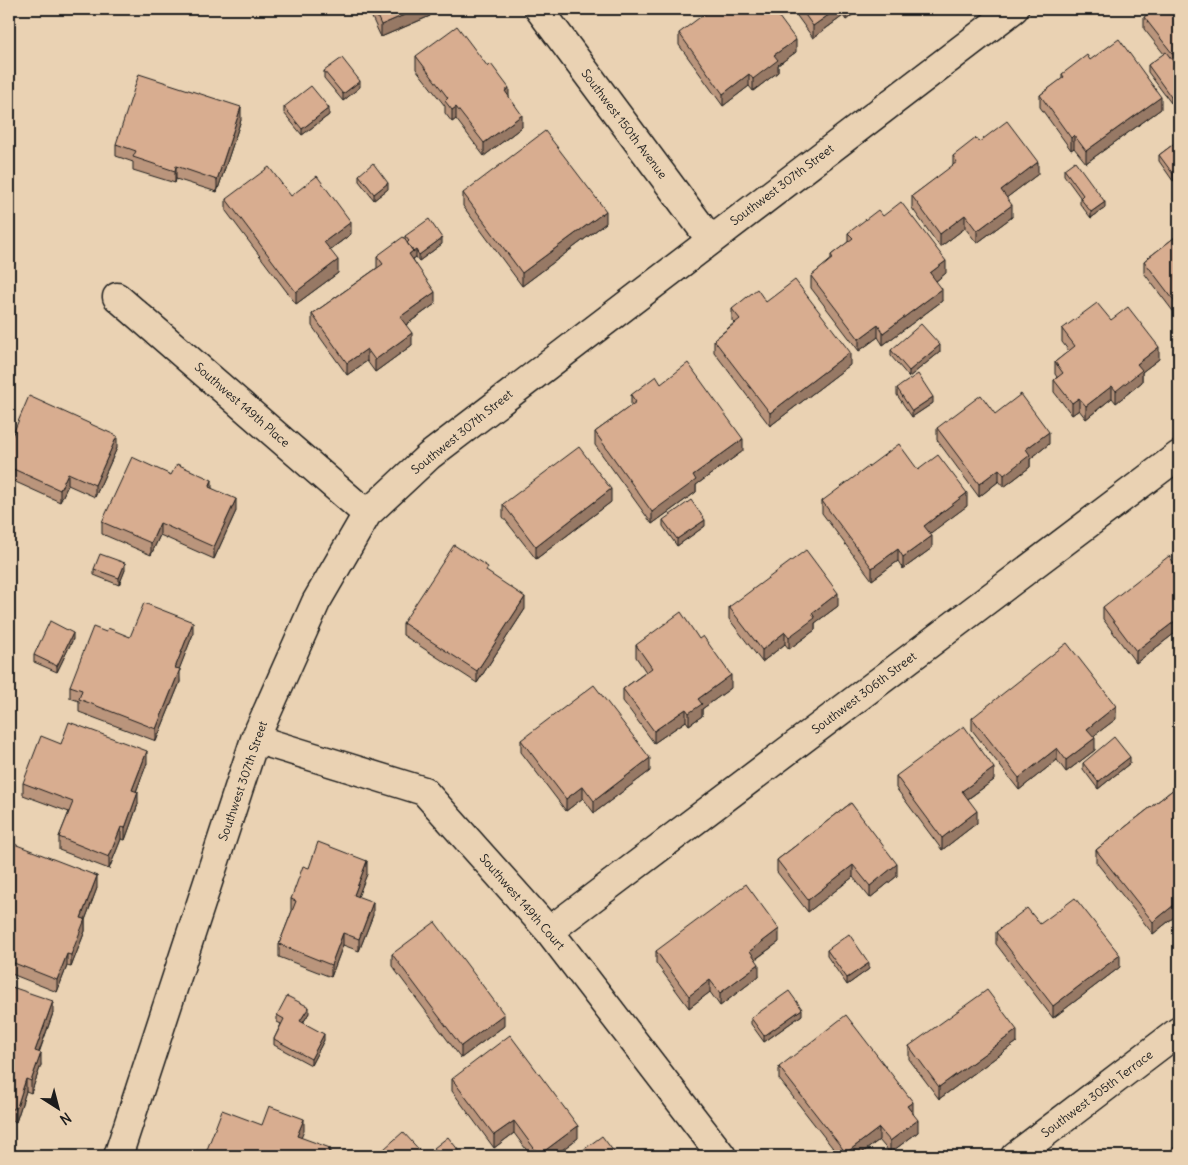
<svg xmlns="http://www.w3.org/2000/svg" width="1188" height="1165" viewBox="0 0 1188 1165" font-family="Delius,sans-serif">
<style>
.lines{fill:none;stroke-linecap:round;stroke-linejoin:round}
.street-casing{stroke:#1c1c1c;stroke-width:31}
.street{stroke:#ead2b3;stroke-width:28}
.wall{fill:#ba957c;stroke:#1c1c1c}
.shaded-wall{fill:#977965;stroke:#1c1c1c}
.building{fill:#d8ad90;stroke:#1c1c1c}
.labels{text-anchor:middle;stroke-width:4.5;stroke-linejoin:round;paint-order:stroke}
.street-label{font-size:12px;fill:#1c1c1c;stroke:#ead2b3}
</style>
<rect width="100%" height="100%" fill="#ead2b3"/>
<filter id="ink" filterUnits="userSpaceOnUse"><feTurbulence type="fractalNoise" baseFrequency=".02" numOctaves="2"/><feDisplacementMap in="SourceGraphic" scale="10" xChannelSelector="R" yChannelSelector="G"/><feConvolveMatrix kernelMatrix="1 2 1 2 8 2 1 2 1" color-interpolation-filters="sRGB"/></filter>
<g filter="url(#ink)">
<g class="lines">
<defs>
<path id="street" d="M539,9L710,239
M117,297L367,514
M255,739L424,791L549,931L722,1156
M549,931L1179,455
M118,1156L255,739L316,602L367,514L429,456L1014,9
M1015,1156L1179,1031"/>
</defs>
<use href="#street" class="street-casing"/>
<use href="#street" class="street"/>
</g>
<path class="wall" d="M368,9H430V16L381,37Z
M792,9H860L846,20L843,16L813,38Z
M1179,9V97L1171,103L1148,72V65L1164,54L1144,29V17Z
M679,33L796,52L778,65V72L753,91L749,86L723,106L679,45Z
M416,56L509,97L522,127L484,156L456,119L452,122L445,113V106L416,69Z
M1090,60L1161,109L1086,163L1074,148L1071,150L1040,107V95L1062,79V74Z
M324,71L360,87L343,101L324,78Z
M284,107L329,115L302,135L284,113Z
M241,120L217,192L176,179L175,183L133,170V162L116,156V144Z
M1179,140V176L1173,181L1159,161V155Z
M979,142L1038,174L1006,198L1012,217L977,243L965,228L940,247L912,208V196L953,166V156Z
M1064,169L1105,208L1091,218L1080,204V197L1064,175Z
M359,175L388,189L374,200L359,181Z
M463,193L606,223L522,286L463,206Z
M291,196L351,234L330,250L338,273L296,304L226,211V199Z
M883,216L946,273L936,281L942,301L883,345L878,337L859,351L811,288V276L831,260V255L848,242V233Z
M1179,234V319L1144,273V261Z
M405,236L442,244L419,261L416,257L413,259L435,304L406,325L412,345L375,372L367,361L347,375L312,326V314L377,268V256L405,240Z
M766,302L850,365L770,426L714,352V340L734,323L732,321V309Z
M1111,320L1159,359L1142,372V382L1116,403L1112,398L1086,419L1079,410L1072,415L1054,392V380L1057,377L1055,374V362L1069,351L1062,342V329Z
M891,350L940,352L909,377L891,356Z
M661,384L743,451L696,485V492L652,524L595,445V432L631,406V395Z
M897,388L933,403L912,417L897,395Z
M995,414L1049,444L1030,459V467L1004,487L999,481L979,497L937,440V428Z
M9,443L117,448L95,497L68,485L60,502L9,479Z
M918,470L967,506L930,533L932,548L903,569L898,561L872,580L822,513V501Z
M171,475L212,488L236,511L214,559L160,535L151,555L102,534V522Z
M611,502L536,559L503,517V504Z
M663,520L705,526L677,546L663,526Z
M94,569L125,570L119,585L94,575Z
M1179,570V630L1136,663L1103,619V607Z
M838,606L815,623V630L789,649L785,644L762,662L729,619V607Z
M525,609L477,683L403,635V623Z
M106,632L130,637L193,634L179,669L180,682L156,741L79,712V701L70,698V686Z
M73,639L57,672L34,662V655Z
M636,645L731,688L702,709V716L689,725L686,721L654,743L623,701V689L646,672L636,657Z
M972,718L1116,719L1093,736L1095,750L1066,772L1057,760L1019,790L972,730Z
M521,740L650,771L594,813L583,798L566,811L521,752Z
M61,744L147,763L136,792L138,804L125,840L121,839L109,869L59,850V837L69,812L23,795V783Z
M1083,763H1130L1098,789L1083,769Z
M896,776L994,780L968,799L977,823L942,850L896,788Z
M1179,785V913L1153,934L1096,862V850Z
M851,803L897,876L870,898L853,877L808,912L777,872V860Z
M9,842L97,888L85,920V931L71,967L67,966L57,992L9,973Z
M309,868L367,874L358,896L373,915L359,951L343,945L331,977L279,957V944L292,911H291V899Z
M1040,924L1120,967L1053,1018L996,944V932Z
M779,942L756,959L759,976L720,1006L710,992L689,1008L656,963V951Z
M827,950L869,969L847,985L827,956Z
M392,954L504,1026L461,1058L392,966Z
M9,986L53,1013L39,1053L41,1065L31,1093L26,1091L16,1122L9,1119Z
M309,1013L303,1023L324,1040L311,1065L274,1045V1039L281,1024L277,1022V1015Z
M802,1015L764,1042L751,1024V1018Z
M1017,1042L939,1099L909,1059V1046Z
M779,1067L913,1113L918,1132L890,1153L879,1140L858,1156H839L779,1079Z
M452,1079L578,1138L554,1156H531L514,1133L494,1148L452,1091Z
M434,1148L463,1156H435L434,1154Z
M384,1149L424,1156H385L384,1155Z"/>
<path class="shaded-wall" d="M418,9H430V16L381,37V25Z
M837,9H843V16L813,38V26Z
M846,9H860L846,20Z
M796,40V52L778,65V72L753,91V79L774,55Z
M749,74V86L723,106V94Z
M360,81V87L343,101V94Z
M509,88V100L505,91Z
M1179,90V97L1171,103V97Z
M1161,97V109L1086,163V151Z
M241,107V120L217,192V180Z
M456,107V119L452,122V110Z
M329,108V115L302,135V129Z
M522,115V127L484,156V143Z
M1074,135V148L1071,150V138Z
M1038,162V174L1001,202V190Z
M176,166V179L175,183V171Z
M1179,170V176L1173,181V174Z
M388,183V189L374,200V194Z
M1105,202V208L1091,218V212Z
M1012,205V217L977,243V231Z
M606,211V223L522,286V273Z
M965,215V228L940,247V234Z
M351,222V234L324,254V242Z
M442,238V244L419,261V255Z
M416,250V257L413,259V263L409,254L413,251Z
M338,260V273L296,304V292Z
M946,261V273L930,286V273Z
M942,289V301L883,345V333Z
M435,292V304L400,329V317Z
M878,325V337L859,351V339Z
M412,333V345L375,372V360Z
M940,345V352L909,377V371Z
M1159,347V359L1142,372V382L1116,403V391L1137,364Z
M367,349V361L347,375V363Z
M850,352V365L770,426V413Z
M1112,386V398L1086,419V406Z
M933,397V403L912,417V411Z
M1079,398V410L1072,415V403Z
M1049,432V444L1030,459V467L1004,487V475L1026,449Z
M117,436V448L95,497V485Z
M743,439V451L696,485V492L652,524V512L693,475Z
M999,469V481L979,497V484Z
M68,473V485L60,502V490Z
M212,480V492L209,487Z
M611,489V502L536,559V547Z
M967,493V506L924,538V526Z
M236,499V511L214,559V547Z
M705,520V526L677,546V539Z
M160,523V535L151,555V543Z
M932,536V548L903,569V557Z
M898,549V561L872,580V568Z
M125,563V570L119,585V578Z
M838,593V606L815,623V630L789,649V637L812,613Z
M525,597V609L477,683V671Z
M1179,618V630L1136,663V651Z
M193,622V634L175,680V668Z
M785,632V644L762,662V650Z
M73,633V639L57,672V666Z
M180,669V682L156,741V729Z
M731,675V688L702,709V716L689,725V713L698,699Z
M1116,706V719L1087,741V729Z
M686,709V721L654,743V731Z
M1095,738V750L1066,772V760Z
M1057,748V760L1019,790V778Z
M147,751V763L132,802V790Z
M1130,757V763L1098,789V782Z
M650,758V771L594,813V801Z
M994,768V780L962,803V791Z
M583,786V798L566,811V799Z
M138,792V804L125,840V828Z
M977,811V823L942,850V838Z
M121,827V839L109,869V857Z
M367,861V874L354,907V895Z
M897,864V876L870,898V886Z
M853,865V877L808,912V900Z
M97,876V888L85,920V931L71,967V955L81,918Z
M1179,901V913L1153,934V922Z
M373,902V915L359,951V939Z
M779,929V942L750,963V951Z
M343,933V945L331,977V965Z
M67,954V966L57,992V980Z
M1120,955V967L1053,1018V1006Z
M869,963V969L847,985V978Z
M759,964V976L720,1006V993Z
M710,980V992L689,1008V996Z
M53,1001V1013L35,1063V1051Z
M309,1007V1013L300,1028V1021Z
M802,1009V1015L764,1042V1036Z
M504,1014V1026L461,1058V1046Z
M1017,1030V1042L939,1099V1087Z
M324,1034V1040L311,1065V1059Z
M41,1053V1065L31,1093V1081Z
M26,1079V1091L16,1122V1110Z
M913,1102V1114L907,1106Z
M304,1119V1131L297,1148V1136Z
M918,1120V1132L890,1153V1141Z
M514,1121V1133L494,1148V1135Z
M578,1126V1138L554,1156H539V1155Z
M879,1128V1140L858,1156H846V1153Z
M11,1136V1148L9,1154V1141Z
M330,1148V1156H327Z"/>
<path class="building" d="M374,9H418L381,25Z
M711,9H773L796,40L774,55L778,60L753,79L749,74L723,94L679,33Z
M801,9H837L813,26Z
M1155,9H1179V62L1144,17Z
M457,26L488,67L491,64L509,88L505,91L522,115L484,143L456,107L452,110L445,101L448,98L416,56Z
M1119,39L1161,97L1086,151L1074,135L1071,138L1040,95L1064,77L1062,74L1087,55L1090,60Z
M1166,52L1179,69V90L1171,97L1148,65Z
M342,58L360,81L343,94L324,71Z
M139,74L241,107L217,180L176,166L175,171L133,157L136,151L116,144Z
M311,86L329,108L302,129L284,107Z
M1007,121L1038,162L1001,190L1012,205L977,231L965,215L940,234L912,196L957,162L953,156L976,138L979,142Z
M545,131L606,211L522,273L463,193Z
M1179,140V170L1173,174L1159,155Z
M1075,161L1105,202L1091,212L1080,198L1083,195L1064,169Z
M373,163L388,183L374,194L359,175Z
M269,167L291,196L317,176L351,222L324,242L338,260L296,292L226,199Z
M901,202L946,261L930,273L942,289L883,333L878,325L859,339L811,276L833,258L831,255L853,238L848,233L878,210L883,216Z
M429,219L442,238L419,255L416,250L413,252V251L407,243L409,241L405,236Z
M1179,234V307L1144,261Z
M403,237L413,251L409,254L435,292L400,317L412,333L375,360L367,349L347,363L312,314L383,264L377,256Z
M795,280L850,352L770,413L714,340L740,319L732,309L757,289L766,302Z
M1097,303L1111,320L1128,307L1159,347L1137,364L1142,370L1116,391L1112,386L1086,406L1079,398L1072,403L1054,380L1063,373L1055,362L1075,346L1062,329Z
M921,324L940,345L909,371L891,350Z
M688,363L743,439L693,475L696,480L652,512L595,432L636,402L631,395L656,376L661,384Z
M918,374L933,397L912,411L897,388Z
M1021,394L1049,432L1026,449L1030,455L1004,475L999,469L979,484L937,428L981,395L995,414Z
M29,396L117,436L95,485L68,473L60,490L9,467V443Z
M899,444L918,470L938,455L967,493L924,526L932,536L903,557L898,549L872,568L822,501Z
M579,447L611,489L536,547L503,504Z
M132,457L171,475L177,464L212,480L209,487L236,499L214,547L160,523L151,543L102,522Z
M691,500L705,520L677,539L663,520Z
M454,545L488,567L486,571L525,597L477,671L403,623Z
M806,550L838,593L812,613L815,618L789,637L785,632L762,650L729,607Z
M100,554L125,563L119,578L94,569Z
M1169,556L1179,570V618L1136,651L1103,607Z
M144,603L193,622L175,668L180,669L156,729L79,699L82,690L70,686L93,627L106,632L108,628L130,637Z
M681,612L699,639L703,636L731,675L698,699L702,704L689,713L686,709L654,731L623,689L652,668L636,645Z
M50,621L73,633L57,666L34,655Z
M1067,643L1116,706L1087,729L1095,738L1066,760L1057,748L1019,778L972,718Z
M594,685L650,758L594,801L583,786L566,799L521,740Z
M69,722L147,751L132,790L138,792L125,828L121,827L109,857L59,837L73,802L23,783L41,736L61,744Z
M964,726L994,768L962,791L977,811L942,838L896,776Z
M1114,737L1130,757L1098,782L1083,763Z
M1179,785V901L1153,922L1096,850Z
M851,803L897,864L870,886L853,865L808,900L777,860Z
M9,842L97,876L81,918L85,919L71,955L67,954L57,980L9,961Z
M318,842L367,861L354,895L373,902L359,939L343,933L331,965L279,944L296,901L291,899L303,866L309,868Z
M746,884L779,929L750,951L759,964L720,993L710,980L689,996L656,951Z
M1075,898L1120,955L1053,1006L996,932L1027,908L1040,924Z
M435,922L504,1014L461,1046L392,954Z
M849,934L869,963L847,978L827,950Z
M9,986L53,1001L35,1051L41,1053L31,1081L26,1079L16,1110L9,1107Z
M987,990L1017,1030L939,1087L909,1046Z
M789,991L802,1009L764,1036L751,1018Z
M287,996L309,1007L300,1021L324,1034L311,1059L274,1039L284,1019L277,1015Z
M846,1015L913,1102L907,1106L918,1120L890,1141L879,1128L846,1153L779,1067Z
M510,1035L578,1126L539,1155L514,1121L494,1135L452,1079Z
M269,1106L304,1119L297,1136L330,1148L327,1156H209L205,1155L222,1110L262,1125Z
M403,1132L424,1155L422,1156H391L384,1149Z
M602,1136L617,1156H575Z
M448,1137L463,1156H440L434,1148Z
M1179,1144V1156H1163Z"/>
</g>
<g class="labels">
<g class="street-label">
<text transform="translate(624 124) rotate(53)" y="4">Southwest 150th Avenue</text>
<text transform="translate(782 185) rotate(-37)" y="4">Southwest 307th Street</text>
<text transform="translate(242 405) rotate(41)" y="4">Southwest 149th Place</text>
<text transform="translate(462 432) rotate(-39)" y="4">Southwest 307th Street</text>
<text transform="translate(864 693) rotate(-37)" y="4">Southwest 306th Street</text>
<text transform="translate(243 781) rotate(-71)" y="4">Southwest 307th Street</text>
<text transform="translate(522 902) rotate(49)" y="4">Southwest 149th Court</text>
<text transform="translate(1097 1094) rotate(-37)" y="4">Southwest 305th Terrace</text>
</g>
</g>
<rect width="1188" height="1165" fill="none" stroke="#ead2b3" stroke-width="30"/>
<rect x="15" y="15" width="1158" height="1135" fill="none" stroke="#1c1c1c" stroke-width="2" filter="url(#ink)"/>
<g transform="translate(58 1108) rotate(144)" stroke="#ead2b3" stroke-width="4" paint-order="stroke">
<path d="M0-4L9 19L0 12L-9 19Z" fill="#1c1c1c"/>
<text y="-8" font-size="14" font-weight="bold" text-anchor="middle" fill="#1c1c1c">N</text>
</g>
</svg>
